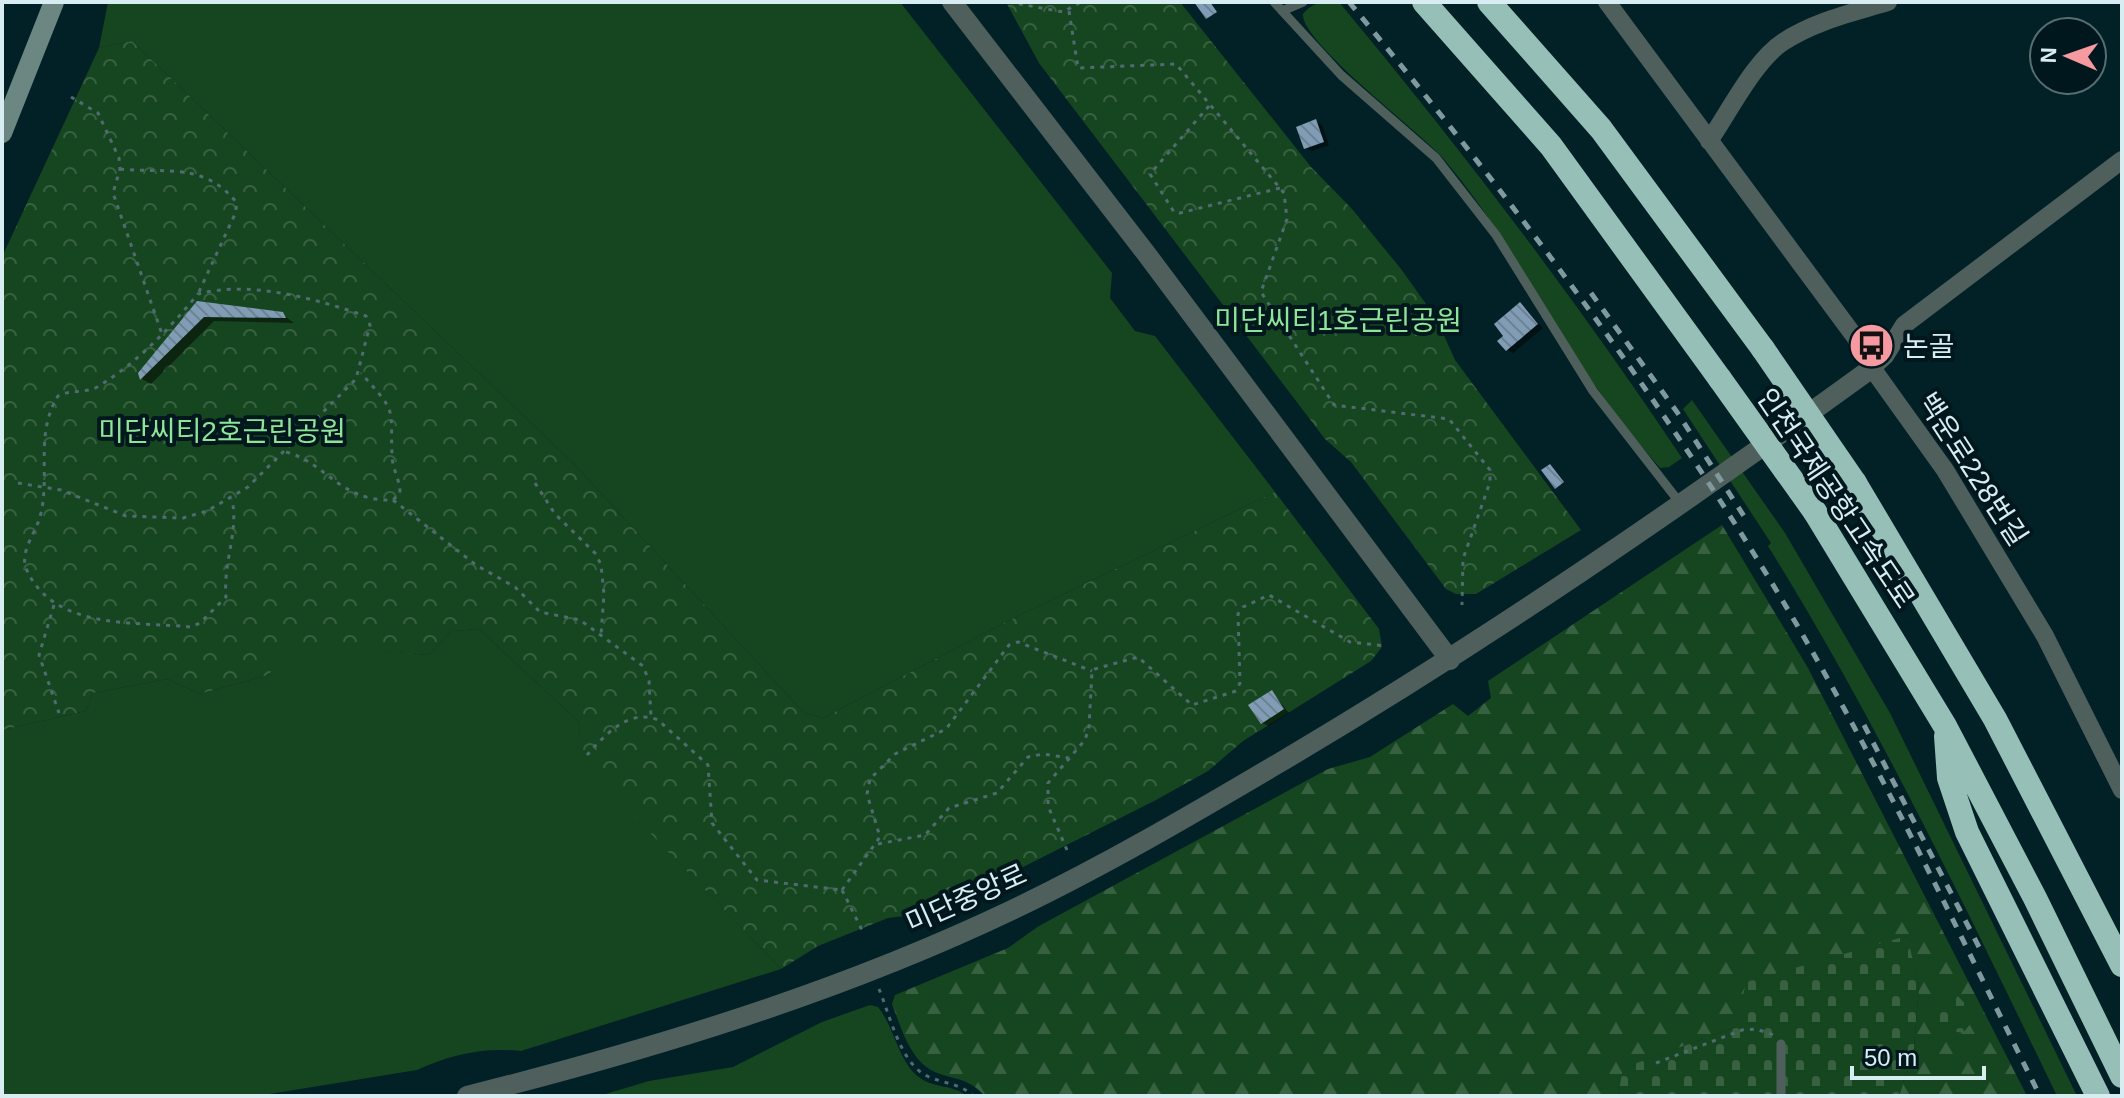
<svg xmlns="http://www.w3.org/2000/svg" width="2124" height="1098" viewBox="0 0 2124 1098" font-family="Arial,'Noto Sans KR',sans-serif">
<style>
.green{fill:#16461f}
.forest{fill:url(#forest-firs)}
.cemetery{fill:url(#cemetery-stones)}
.park{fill:url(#park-crowns)}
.shadow{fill:#0007}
.building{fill:url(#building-back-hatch)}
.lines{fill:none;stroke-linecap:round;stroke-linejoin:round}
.path{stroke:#506b71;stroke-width:3;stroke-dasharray:4 6;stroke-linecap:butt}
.service{stroke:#4f605c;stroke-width:9}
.minor{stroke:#4f605c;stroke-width:18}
.tertiary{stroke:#4f605c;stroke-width:20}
.secondary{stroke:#6c8781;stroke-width:20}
.motorway{stroke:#96c0b7;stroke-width:24}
.rail{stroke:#7f999e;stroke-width:5;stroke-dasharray:10 10;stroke-linecap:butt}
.motorway-bridge{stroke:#96c0b7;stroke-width:24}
.labels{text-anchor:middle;stroke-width:8;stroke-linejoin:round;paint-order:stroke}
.park-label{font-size:28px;fill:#8ee599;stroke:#00171d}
.poi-label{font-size:28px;fill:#d8edf2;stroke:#00171d;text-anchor:start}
.street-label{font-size:28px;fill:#d8edf2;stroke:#00171d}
</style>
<defs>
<pattern id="forest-firs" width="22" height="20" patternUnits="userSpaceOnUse" patternTransform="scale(2)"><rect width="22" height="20" fill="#16461f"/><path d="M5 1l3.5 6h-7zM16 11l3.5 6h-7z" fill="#376140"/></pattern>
<pattern id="cemetery-stones" width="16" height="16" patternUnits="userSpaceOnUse" patternTransform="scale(2)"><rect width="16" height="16" fill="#16461f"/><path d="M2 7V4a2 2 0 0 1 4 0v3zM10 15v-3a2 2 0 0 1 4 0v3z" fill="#376140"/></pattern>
<pattern id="park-crowns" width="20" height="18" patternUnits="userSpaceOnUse" patternTransform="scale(2)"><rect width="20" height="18" fill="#16461f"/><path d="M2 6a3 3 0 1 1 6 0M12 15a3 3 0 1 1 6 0" fill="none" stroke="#376140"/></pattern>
<pattern id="building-back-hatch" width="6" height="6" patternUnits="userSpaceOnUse" patternTransform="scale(2)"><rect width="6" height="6" fill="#819cb5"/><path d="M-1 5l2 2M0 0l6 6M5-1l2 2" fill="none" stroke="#6e8295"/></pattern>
</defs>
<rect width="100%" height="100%" fill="#022127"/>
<path class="green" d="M108,2H900L1112,273L1110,298L1135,331L1155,336L1275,492L1010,620L823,718L804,713L574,464L132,41L99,48Z
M1339,2C1461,149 1576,299 1682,458L1669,467L1660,468C1623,425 1588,379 1559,331C1521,270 1488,209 1440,155C1417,130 1300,41 1303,14C1313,1 1324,2 1339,2Z
M1692,400L1785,533L1890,713L2077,1096H2057C1967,910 1877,721 1768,546L1771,543L1683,409Z
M479,629L580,723L579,758L781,969L521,1051C484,1047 451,1054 417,1070L257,1096H2V730L86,711L93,693L168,679L199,694L269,675L286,642L429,655L451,631Z
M870,1005L878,1007C895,1028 898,1062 920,1078C934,1088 954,1085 967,1096H599L649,1081L733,1067L822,1022Z"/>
<path class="forest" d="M1722,525L1808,668L2027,1096H1899L1914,1048L1919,985L1906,936L1736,1027L1624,1068L1618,1096H985C966,1076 956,1081 935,1072C910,1061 901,1027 892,1004L895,995L1008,948L1039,926L1328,769L1370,757L1453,704L1468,716L1491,698L1488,681Z"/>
<path class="cemetery" d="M1907,936L1919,985L1914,1048L1899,1096H1618L1623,1068L1736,1027L1746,982Z
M1957,995L1968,1007L1971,1023L1963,1033L1948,1030L1939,1024V1006Z"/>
<path class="park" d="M1006,2H1180L1311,167L1352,209L1401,269L1436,318L1455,360L1581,530L1476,594H1456L1446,589L1351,462L1325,439L1039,63Z
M132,41L574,464L804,713L823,718L1010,620L1275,492L1379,629L1382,647L1371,661L1243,741L1208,771L1156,800L1021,868L921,914L888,918L818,946L781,969L578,758L580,723L479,629L451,631L429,655L287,643L269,675L199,694L168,679L93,693L86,711L2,730V257L99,48Z"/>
<path class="shadow" d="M1316,122L1322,125L1329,145L1312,151L1306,148Z
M198,303L282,314L294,323L214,321L151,384L142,379L140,373Z
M1520,305L1543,328L1513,353L1507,350L1506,336Z
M1272,692L1289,713L1269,726L1262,723Z"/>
<path class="building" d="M1194,2H1210L1217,12L1206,19Z
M1316,119L1324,142L1304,149L1296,127Z
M197,301L283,312L286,318L204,317L140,380L138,373Z
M1520,302L1538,324L1506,351L1497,341L1503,336L1494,324Z
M1550,464L1564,482L1555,489L1541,470Z
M1272,690L1284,709L1261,724L1248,705Z"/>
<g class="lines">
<path class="path" d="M1009,2L1063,12L1081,2
M1069,11L1078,68L1176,64L1284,193L1287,219L1261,292L1334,405L1449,419L1490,470V482L1463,559L1462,605
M71,97L98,113L119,158L120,169L113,193L163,337
M1209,106L1150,174L1174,212L1180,213L1280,188
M120,169C167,174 203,161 237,203L235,214L198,294
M286,452C327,463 340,502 393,500L400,493C400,480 393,470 392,457C390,404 398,415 361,373
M18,483L61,490L126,516L183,518L207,511L248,487L356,379L370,325L366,316C316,299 250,280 198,294C168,330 139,361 99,386C87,394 71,389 58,396C35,433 50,473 41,513C37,532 22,546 25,566C51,631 134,621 190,627L200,623L226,597C223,561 239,532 232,499
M535,483L555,514L596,554L601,565L604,594L601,635
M393,500L476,565L515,587L540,612L580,620L643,666L649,681L651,717
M54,605L39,655L59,713
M587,755C605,735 629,708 658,720L708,765L712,823L757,880L842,890
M878,844L925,835L949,808L997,793L1028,757L1043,754L1069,758
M1067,850L1048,806V783L1085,740L1089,727L1092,671L1095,669L1138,657L1192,705L1236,691L1240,683L1238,614L1243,607L1269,595L1350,642L1386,646
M842,890L880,837L867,794L870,779L895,754L946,729L1009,645L1018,642L1092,671
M842,890L863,932
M879,989C890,1015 900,1063 927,1076C944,1084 960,1083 973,1096
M1656,1063L1742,1030L1756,1029L1774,1035"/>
<path class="service" d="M1274,2L1341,75L1436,158L1496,235L1593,391L1680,503
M1282,11L1303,2
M1781,1096V1044"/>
<path class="minor" d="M1607,2L1855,337L1872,368L1945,470L2045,636L2122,790
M1709,141C1729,112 1755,60 1783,42C1815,21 1852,13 1888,2
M1872,368L1885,356L1904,325L2122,160"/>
<path class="tertiary" d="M952,2L1145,252L1450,660
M467,1096C653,1049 838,993 1012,910C1104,866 1191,815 1279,763C1484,642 1679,508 1872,368"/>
<path class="secondary" d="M2,133L54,2"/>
<path class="motorway" d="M1424,2L1551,146L1720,379
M1489,2L1601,129L1763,349
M1855,483L1995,719L2122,965
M1815,512L1945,726L2035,898L2122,1076
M1946,736L1949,778L1967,832L2098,1096"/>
<path class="rail" d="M1349,2C1495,178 1633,360 1754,554C1862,726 1949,914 2040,1096
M1591,293L1677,412L1749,524
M1864,725L1980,949"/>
<path class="motorway-bridge" d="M1763,349L1855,483
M1720,379L1815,512"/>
</g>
<defs>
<symbol id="bus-disc" viewBox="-11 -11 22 22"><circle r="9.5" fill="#f49aa0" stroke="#00171d"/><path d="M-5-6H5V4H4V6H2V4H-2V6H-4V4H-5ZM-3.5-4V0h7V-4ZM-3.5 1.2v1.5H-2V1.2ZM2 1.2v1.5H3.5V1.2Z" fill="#111"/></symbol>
</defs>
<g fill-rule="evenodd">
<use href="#bus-disc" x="1846" y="320" width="51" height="51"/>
</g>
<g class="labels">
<g class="park-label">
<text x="1338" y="330">미단씨티1호근린공원</text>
<text x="222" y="441">미단씨티2호근린공원</text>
</g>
<g class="poi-label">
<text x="1903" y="356">논골</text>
</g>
<g class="street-label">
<text transform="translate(1973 469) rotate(57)" y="10">백운로228번길</text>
<text transform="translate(1836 498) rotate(56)" y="10">인천국제공항고속도로</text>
<text transform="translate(966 898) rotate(-24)" y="10">미단중앙로</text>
</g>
</g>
<rect width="2124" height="1098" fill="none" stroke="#d8edf2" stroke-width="8"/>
<g transform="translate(2068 56) rotate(272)"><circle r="38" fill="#00171d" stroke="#566d72" stroke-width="2"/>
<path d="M0-6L14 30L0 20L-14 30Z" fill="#f49aa0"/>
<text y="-12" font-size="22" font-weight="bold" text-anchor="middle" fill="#d8edf2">N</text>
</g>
<path d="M1852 1066v12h132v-12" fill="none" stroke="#d8edf2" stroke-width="4"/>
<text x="1864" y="1066" font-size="24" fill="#d8edf2" stroke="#00171d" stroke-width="6" paint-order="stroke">50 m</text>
</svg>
